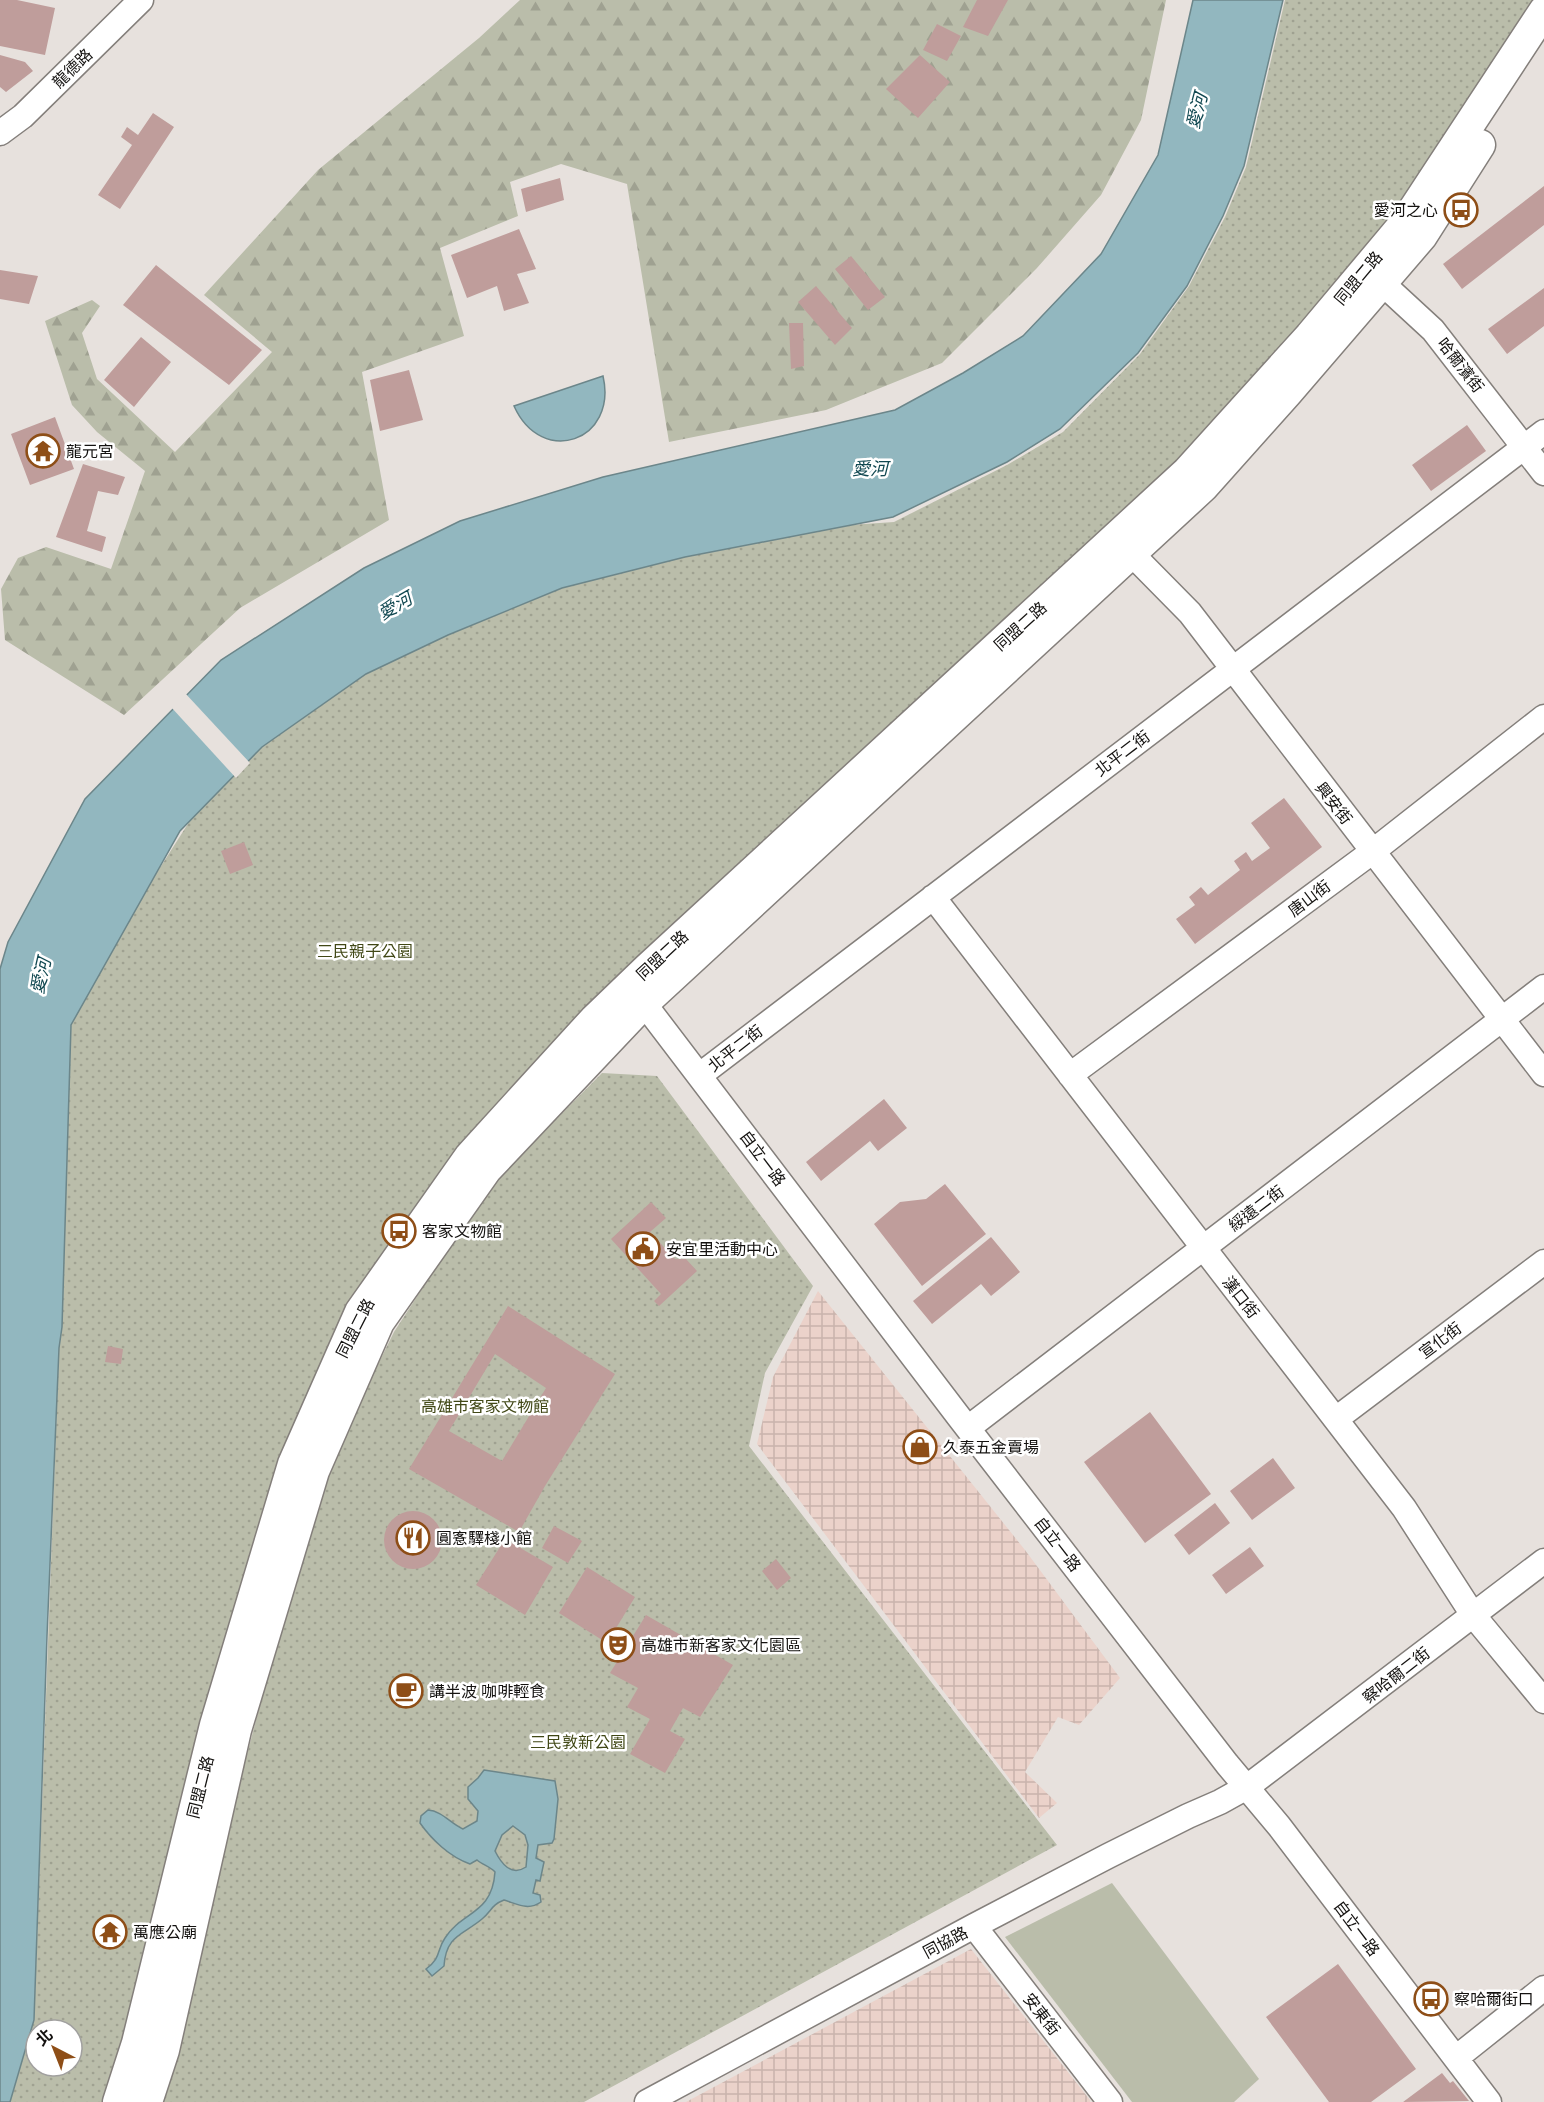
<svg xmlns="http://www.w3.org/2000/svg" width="1544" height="2102" viewBox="0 0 1544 2102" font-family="Quicksand,'Noto Sans TC',sans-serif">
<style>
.industrial{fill:url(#industrial-grid)}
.grass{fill:#babdaa}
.forest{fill:url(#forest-firs)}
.park{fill:url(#park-dots);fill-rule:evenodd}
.water{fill:#92b7bf;stroke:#6c868a;stroke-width:1.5;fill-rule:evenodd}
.pier{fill:#e7e1dd}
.building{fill:#bf9d9b;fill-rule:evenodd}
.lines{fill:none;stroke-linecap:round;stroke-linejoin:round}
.minor-casing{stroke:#847f7b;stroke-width:27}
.tertiary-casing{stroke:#847f7b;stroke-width:33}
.minor{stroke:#fff;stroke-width:24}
.tertiary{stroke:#fff;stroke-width:30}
.labels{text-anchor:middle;stroke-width:5;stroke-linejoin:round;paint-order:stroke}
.street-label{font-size:16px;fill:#141210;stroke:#fff}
.poi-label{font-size:16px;fill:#141210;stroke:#fff;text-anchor:start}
.park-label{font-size:16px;fill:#414816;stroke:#fff}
.water-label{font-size:18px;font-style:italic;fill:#114851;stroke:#fff}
</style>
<defs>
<pattern id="industrial-grid" width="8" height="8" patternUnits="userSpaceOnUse" patternTransform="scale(1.5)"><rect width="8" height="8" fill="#ebd2ca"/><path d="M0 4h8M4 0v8" fill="none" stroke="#c9b3ac"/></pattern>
<pattern id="forest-firs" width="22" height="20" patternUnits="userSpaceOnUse" patternTransform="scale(1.5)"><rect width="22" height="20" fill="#babdaa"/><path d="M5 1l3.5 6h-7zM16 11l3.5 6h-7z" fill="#9fa191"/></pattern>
<pattern id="park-dots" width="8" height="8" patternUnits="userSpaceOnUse" patternTransform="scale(1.5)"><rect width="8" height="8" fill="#babdaa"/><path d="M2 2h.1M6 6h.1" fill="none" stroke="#9fa191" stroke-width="1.8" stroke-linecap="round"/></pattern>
</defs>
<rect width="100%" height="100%" fill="#e7e1dd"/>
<path class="industrial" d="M818,1291L1025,1550L1120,1678L1079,1725L1058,1717L1025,1772L1057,1803L1039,1818L757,1444L773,1377Z
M971,1949L1090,2100V2102H686Z"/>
<path class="grass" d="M1112,1883L1259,2079L1234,2102H1132L1005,1937Z"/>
<path class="forest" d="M520,0H1166L1141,120L1101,195L1037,268L942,363L826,410L669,442L627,184L561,164L510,182L518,216L440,248L464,336L362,372L389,520L240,608L124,715L5,640L1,589L18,558L46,547L111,569L145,471L97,432L72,405L45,321L92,300L100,306L82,333L97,379L175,452L272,352L204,295L318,170L479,38Z"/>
<path class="park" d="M1285,0H1544L1366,269L360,1312L118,2102H10L34,2020L71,1025L149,885L191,819L262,747L366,674L448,635L562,588L685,557L850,525L894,522L1007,465L1063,432L1140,354L1189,286L1225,217L1246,167ZM36,2030H72V2066H36Z
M602,1073L657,1076L813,1286L765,1373L749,1446L1057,1845L584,2102H158L210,1893L282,1623L329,1463L394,1332L442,1258L500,1176Z"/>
<path class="water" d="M1193,0H1283L1244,166L1223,216L1187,286L1138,353L1060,429L1007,462L893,517L685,557L562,588L448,635L366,674L262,747L180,831L71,1025L62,1327L59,1348L47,1636L34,2020L10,2102H0V969L8,942L85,799L221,660L364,568L460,521L603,477L895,410L963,373L1023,336L1101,254L1158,155Z
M603,376C618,441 542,468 514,406Z
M484,1770L555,1781L558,1799L554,1839L552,1843L538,1845L536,1858L544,1862L540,1881L536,1880L533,1893L540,1895L541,1902C528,1911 517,1904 504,1900C491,1905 492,1911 482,1919C463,1935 446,1935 444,1966L432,1976L426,1969C442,1957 436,1951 445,1938C462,1911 492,1915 495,1872C491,1867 483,1865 477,1860L470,1864C450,1857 432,1840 420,1823L421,1816L428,1810C442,1811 450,1823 463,1829L477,1821L478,1811L468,1799V1787L478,1778ZM513,1826L525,1835L528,1845L526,1867C511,1877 501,1863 495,1851L502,1835Z"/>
<path class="pier" d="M185,693L250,763L236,778L171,707Z"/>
<path class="building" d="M0,0H17L55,8L45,55L0,46Z
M977,0H1008L988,36L963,27Z
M937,24L961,36L947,61L923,50Z
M0,55L25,62L33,71L6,92L0,87Z
M920,55L950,82L918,118L886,89Z
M153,113L174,127L120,209L98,195L132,145L121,137L127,127L138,135Z
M560,178L564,200L526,212L521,189Z
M1544,186V225L1462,289L1443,264Z
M519,229L536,269L517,274L529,303L504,311L497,286L467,298L451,255Z
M851,256L885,297L868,310L835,269Z
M156,265L262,350L229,385L123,305Z
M0,270L38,276L29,304L0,299Z
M816,286L852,328L835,345L798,302Z
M1544,288V326L1507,354L1488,329Z
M789,323H803L804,366L791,369Z
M141,337L171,362L134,407L104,380Z
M409,370L423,420L380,431L370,380Z
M55,417L74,469L30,485L11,434Z
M1467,425L1486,451L1431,491L1412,465Z
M83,464L125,477L118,495L98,491L87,531L106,537L102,552L56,537Z
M1284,798L1322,847L1195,944L1176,919L1195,905L1189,897L1201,887L1208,895L1240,870L1234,861L1246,852L1252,861L1270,848L1251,823Z
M244,842L253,865L230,874L221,851Z
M884,1099L907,1128L878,1151L870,1141L821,1181L806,1162Z
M945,1184L986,1234L922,1286L874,1224L900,1202L926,1199Z
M651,1202L666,1218L650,1232L675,1259H686L697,1271L659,1306L654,1301L661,1294L611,1239Z
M991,1237L1020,1272L991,1296L981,1284L932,1324L913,1301Z
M508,1306L615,1374L545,1486L519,1532L409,1469ZM495,1354L546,1388L502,1461L449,1431Z
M108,1346L123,1349L121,1364L105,1362Z
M1150,1412L1211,1494L1145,1543L1084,1462Z
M1273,1458L1295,1488L1252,1520L1230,1491Z
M1215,1503L1230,1523L1189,1555L1174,1535Z
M384 1540a29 29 0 1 1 58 0a29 29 0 1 1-58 0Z
M554,1526L582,1541L568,1563L542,1548Z
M505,1539L553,1567L525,1615L476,1585Z
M1250,1547L1264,1566L1226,1594L1212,1575Z
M776,1559L791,1578L777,1590L762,1571Z
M587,1567L635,1597L607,1643L559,1613Z
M646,1615L733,1665L700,1717L683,1708L670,1731L685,1739L665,1773L630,1754L650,1719L627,1707L638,1688L610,1673Z
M1338,1964L1416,2069L1371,2102H1329L1266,2017Z
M1442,2073L1450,2083L1453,2081L1469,2101L1403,2102Z"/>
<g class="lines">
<defs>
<path id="minor" d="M0,133L23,116L141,0
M1369,271L1433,330L1544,473
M1120,542L1190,613L1544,1074
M933,897L1404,1508L1473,1615L1544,1701
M633,989L959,1417L1227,1764L1279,1826L1489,2102
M700,1075L1544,432
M1070,1075L1372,852L1544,717
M1336,1419L1544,1262
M968,1428L1544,987
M974,1926L1110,2102
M1456,2058L1544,1988
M647,2102L974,1926L1108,1856L1188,1816L1220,1802L1247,1787L1544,1561"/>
<path id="tertiary" d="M118,2102L137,2043L215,1725L293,1464L360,1312L470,1156L594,1020L647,969L1187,472L1310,336L1404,224L1544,11
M147,2102L164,2050L236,1730L314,1471L379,1322L486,1170L644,1003L1203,487L1287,393L1422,236L1480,145"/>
</defs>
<use href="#minor" class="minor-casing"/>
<use href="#tertiary" class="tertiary-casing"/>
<use href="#minor" class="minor"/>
<use href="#tertiary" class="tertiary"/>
</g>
<defs>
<symbol id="bus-ring" viewBox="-11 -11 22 22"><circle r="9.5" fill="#fff" stroke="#8e4e17" stroke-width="1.5"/><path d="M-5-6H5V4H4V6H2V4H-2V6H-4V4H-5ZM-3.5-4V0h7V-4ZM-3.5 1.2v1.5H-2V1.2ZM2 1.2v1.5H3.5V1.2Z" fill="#8e4e17"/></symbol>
<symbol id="temple-ring" viewBox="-11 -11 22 22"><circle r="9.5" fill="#fff" stroke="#8e4e17" stroke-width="1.5"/><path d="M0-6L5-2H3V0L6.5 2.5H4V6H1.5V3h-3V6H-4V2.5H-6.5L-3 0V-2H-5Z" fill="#8e4e17"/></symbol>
<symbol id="civic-ring" viewBox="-11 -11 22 22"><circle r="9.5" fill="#fff" stroke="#8e4e17" stroke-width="1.5"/><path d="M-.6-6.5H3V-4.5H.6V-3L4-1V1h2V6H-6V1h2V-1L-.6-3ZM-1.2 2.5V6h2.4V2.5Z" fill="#8e4e17"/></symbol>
<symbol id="shop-ring" viewBox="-11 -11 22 22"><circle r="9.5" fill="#fff" stroke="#8e4e17" stroke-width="1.5"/><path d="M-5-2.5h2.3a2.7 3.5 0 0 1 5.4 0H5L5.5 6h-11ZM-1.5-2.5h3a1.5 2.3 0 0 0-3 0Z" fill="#8e4e17"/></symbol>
<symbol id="restaurant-ring" viewBox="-11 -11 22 22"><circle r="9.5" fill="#fff" stroke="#8e4e17" stroke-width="1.5"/><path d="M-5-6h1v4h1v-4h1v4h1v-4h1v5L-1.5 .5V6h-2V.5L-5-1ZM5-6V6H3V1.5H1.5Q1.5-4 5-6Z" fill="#8e4e17"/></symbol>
<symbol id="theatre-ring" viewBox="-11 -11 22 22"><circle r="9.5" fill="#fff" stroke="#8e4e17" stroke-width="1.5"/><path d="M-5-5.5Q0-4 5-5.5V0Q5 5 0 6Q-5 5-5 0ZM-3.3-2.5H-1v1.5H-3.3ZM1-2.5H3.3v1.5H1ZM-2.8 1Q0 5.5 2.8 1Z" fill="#8e4e17"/></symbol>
<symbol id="cafe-ring" viewBox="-11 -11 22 22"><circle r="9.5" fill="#fff" stroke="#8e4e17" stroke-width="1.5"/><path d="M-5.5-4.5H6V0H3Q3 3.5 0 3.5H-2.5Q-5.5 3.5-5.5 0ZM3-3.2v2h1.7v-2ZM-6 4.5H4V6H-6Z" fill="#8e4e17"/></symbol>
</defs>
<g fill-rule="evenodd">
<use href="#bus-ring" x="1442" y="191" width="38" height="38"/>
<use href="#temple-ring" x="24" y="432" width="38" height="38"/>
<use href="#bus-ring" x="380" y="1212" width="38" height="38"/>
<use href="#civic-ring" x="624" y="1230" width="38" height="38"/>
<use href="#shop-ring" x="901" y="1428" width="38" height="38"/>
<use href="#restaurant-ring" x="394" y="1519" width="38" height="38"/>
<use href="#theatre-ring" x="599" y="1626" width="38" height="38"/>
<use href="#cafe-ring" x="387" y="1672" width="38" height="38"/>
<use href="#temple-ring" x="91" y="1913" width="38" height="38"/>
<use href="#bus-ring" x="1412" y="1980" width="38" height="38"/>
</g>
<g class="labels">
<g class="street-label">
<text transform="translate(72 68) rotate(-44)" y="6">龍德路</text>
<text transform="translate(1358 278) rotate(-50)" y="6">同盟二路</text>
<text transform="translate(1461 365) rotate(52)" y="6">哈爾濱街</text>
<text transform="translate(1020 626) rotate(-42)" y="6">同盟二路</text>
<text transform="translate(1122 753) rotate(-37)" y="6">北平二街</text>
<text transform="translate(1334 803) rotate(52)" y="6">興安街</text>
<text transform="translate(1309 898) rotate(-37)" y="6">唐山街</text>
<text transform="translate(662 955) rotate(-43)" y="6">同盟二路</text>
<text transform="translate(735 1048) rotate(-38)" y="6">北平二街</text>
<text transform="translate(763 1158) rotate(53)" y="6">自立一路</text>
<text transform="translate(1256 1208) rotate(-37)" y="6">綏遠二街</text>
<text transform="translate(1241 1297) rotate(52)" y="6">漢口街</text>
<text transform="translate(355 1328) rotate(-63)" y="6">同盟二路</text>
<text transform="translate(1440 1340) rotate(-37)" y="6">宣化街</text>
<text transform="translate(1058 1544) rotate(52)" y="6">自立一路</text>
<text transform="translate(1396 1675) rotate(-38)" y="6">察哈爾二街</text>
<text transform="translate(200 1787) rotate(-76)" y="6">同盟二路</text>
<text transform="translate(1357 1928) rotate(53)" y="6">自立一路</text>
<text transform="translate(945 1942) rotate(-28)" y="6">同協路</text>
<text transform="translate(1042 2014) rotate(52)" y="6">安東街</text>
</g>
<g class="poi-label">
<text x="1438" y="216" text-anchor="end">愛河之心</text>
<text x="66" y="457">龍元宮</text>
<text x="422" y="1237">客家文物館</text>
<text x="666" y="1255">安宜里活動中心</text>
<text x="943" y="1453">久泰五金賣場</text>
<text x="436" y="1544">圓愙驛棧小館</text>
<text x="641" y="1651">高雄市新客家文化園區</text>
<text x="429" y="1697">講半波 咖啡輕食</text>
<text x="133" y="1938">萬應公廟</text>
<text x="1454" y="2005">察哈爾街口</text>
</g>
<g class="park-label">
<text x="365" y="957">三民親子公園</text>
<text x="485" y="1412">高雄市客家文物館</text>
<text x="578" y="1748">三民敦新公園</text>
</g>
<g class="water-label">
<text transform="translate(1197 111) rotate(-75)" y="6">愛河</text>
<text x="870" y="475">愛河</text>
<text transform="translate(395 606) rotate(-30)" y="6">愛河</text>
<text transform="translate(41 976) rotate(-77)" y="6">愛河</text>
</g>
</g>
<g transform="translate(54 2048) rotate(318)"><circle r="28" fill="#ffffff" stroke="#a1a09f" stroke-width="1.5"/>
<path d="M0-4.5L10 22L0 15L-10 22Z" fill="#8e4e17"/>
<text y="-9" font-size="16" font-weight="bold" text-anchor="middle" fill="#141210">北</text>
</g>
</svg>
